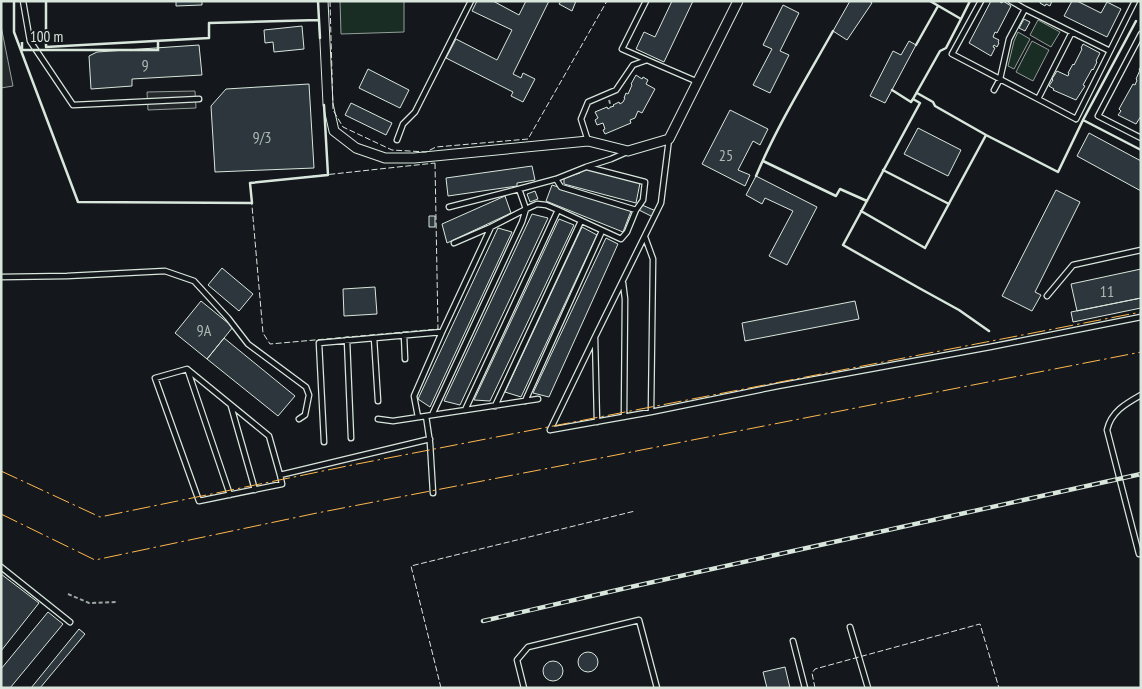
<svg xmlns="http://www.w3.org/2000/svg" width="1142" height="689" viewBox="0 0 1142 689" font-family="'PT Sans Narrow',sans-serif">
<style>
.green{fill:#1a2d24;stroke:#939e99}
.parking{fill:#24282b;stroke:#939e99}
.building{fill:#2c363c;stroke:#d8e6dc}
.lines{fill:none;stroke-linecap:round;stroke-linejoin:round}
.service-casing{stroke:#d8e6dc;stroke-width:7}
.minor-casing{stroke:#d8e6dc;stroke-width:11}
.path{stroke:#9da8a2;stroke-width:2;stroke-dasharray:4 2.5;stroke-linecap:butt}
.service{stroke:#14181c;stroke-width:4.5}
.minor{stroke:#14181c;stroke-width:9}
.rail-casing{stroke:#d8e6dc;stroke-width:4.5}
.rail{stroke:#14181c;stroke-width:2.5;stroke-dasharray:8;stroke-linecap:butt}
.fence{stroke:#d8e6dc;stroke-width:1;stroke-dasharray:6 2.5;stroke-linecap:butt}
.wall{stroke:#d8e6dc;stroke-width:2.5}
.power{stroke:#ffb74d;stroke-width:1;stroke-dasharray:18 4 2.5 4;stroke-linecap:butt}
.labels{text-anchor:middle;stroke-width:4;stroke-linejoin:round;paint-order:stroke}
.number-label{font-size:16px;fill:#adbab4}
</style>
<rect width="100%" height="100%" fill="#14181c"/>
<path class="green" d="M340,1H404V32L341,34Z
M1038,20L1060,32L1051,47L1030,35Z
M1018,32L1030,39L1014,69L1008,66L1014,41Z
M1032,41L1049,50L1033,81L1016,72Z"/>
<path class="parking" d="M1,26L13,86L1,88Z
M195,91L196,108L148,110L147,92Z"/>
<path class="building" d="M176,1H202V5L176,6Z
M477,1H493L519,15L526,1H549L513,74L521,78L523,73L535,79L523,102L511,96L513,92L446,58L456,39L497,60L512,30L472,11Z
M561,1H576L572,11L559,4Z
M672,1H693L664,62L636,49L644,32L655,37Z
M850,1H869L872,3L847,40L833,31Z
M991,1H1001L1000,2L1002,3L1003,1L1011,6L997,33L995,32L993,37L999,40L998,42L999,43L997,47L994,45L993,47L995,48L991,56L969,43Z
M1040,1H1052L1050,6L1046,4L1045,6L1040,3Z
M1072,1H1077L1101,13L1107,2L1121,9L1107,37L1064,16Z
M783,5L799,13L780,51L789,55L770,93L753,85L772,49L763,45Z
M1024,19L1030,22L1025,31L1019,28Z
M302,26L304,49L274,52L273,42L265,43L264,30Z
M909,41L916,45L885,103L870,96L893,51L901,55Z
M1083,44L1100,53L1096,61L1097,62L1093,70L1092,69L1083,85L1085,86L1076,100L1053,90L1054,89L1049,86L1053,80L1052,79L1057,71L1068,76L1069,73H1068L1073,64L1074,65L1082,49L1081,48Z
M199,45L202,75L132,79V86L91,89L89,56L97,52Z
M1141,66V116L1136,124L1118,115L1121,111L1119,109L1133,84L1135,85L1137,80L1136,79L1140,70H1139Z
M368,69L409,90L400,108L359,88Z
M636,75L642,79L643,77L648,80L646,84L655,89L642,113L638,111L635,118L630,120L631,123L605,134L603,130L605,129L603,123L597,125L595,120L598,118L595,112L607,107L608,109L611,107L614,106L613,105L619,102L620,104L623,102L625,98H624L626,93L628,94L632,85L631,84Z
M309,84L314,168L215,172L211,106L226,89Z
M351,103L392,123L386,135L345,115Z
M730,110L768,129L760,145L753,141L738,170L750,175L745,186L702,164Z
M918,128L961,150L948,176L904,154Z
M1089,133L1141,161V191L1077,156Z
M532,166L535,180L517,183V186L448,196L446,178Z
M584,168L640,183L636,203L564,184V178L580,173Z
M756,176L817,207L787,265L769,256L793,211L765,198L762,204L746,195Z
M552,185L631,211L623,232L546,201Z
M1056,190L1080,202L1035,292L1041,295L1032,311L1002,296Z
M535,191L538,199L530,202L527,194Z
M505,196L511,213L447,243L442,224Z
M642,205L656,211L653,217L639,210Z
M532,214L548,218L460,405L444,401Z
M429,216H435V227H429Z
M559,219L574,225L490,401L474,400Z
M582,227L597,235L521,397L505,392Z
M498,228L512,232L430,407L418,399Z
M606,238L618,244L549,397L533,393Z
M222,268L253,294L239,311L208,285Z
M1141,269V298L1077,311L1071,284Z
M375,287L377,314L344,316L343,289Z
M1141,298V308L1073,322L1071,312Z
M201,301L233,327L207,359L175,333Z
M855,301L859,319L745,341L742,323Z
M224,338L295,396L278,416L207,359Z
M1,574L39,603L1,651Z
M48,612L63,624L10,688H1V669Z
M79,629L85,634L40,688H31Z
M578 662a10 10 0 1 1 20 0a10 10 0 1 1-20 0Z
M543 671a10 10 0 1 1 20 0a10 10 0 1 1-20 0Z
M785,667L790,688H767L763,672Z"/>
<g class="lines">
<defs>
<path id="service" d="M23,1L30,41L73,105L199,99
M646,1L622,49L647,60
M981,1L952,54L1038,99L1072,32
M1025,9L1110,51L1076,119L1038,99
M1141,34L1098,116L1141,138
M1110,51L1135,1
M994,90L1000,79L1009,39L1025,9L1011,1
M397,140L403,124L415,112L471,1
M588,141L581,119L588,102L616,90L633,65L647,60L698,82
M556,179L561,187L636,210
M449,207L519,189
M645,237L653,259L651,412
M454,243L491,227L526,209L537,204L546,205L558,210L621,239L627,232L636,210L643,200L645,182L587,167
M1,277L67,276L165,271L194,281L228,318L248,344L306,387L309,395L305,415L299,419
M623,283L625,299L624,417
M1047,296L1073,265L1141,250
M404,335L405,359
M595,337L661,203L669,139
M374,338L378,401
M347,340L351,438
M188,371L230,495
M525,401L602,231
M231,406L255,490
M495,406L581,221
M465,410L558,210
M432,415L522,222L526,209L519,189L556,179L586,167L611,159L627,152
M426,416L430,443L433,493
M418,417L414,396L442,332L491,227
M378,419L393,421L538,399
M550,430L651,412L778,386L990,347L1141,317
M550,430L595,337L597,422
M324,442L319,343L442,332
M280,475L282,484L199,501L155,378L187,369L269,436L280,475L430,439
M1139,554L1107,430C1111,412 1125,404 1141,395
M1,567L70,622
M850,627L868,688
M793,641L805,688
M524,688L517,660L528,647L639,620L657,688"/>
<path id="minor" d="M323,1L328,104L334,131L356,148L385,158H414L588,141L628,151L669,139L738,1"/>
</defs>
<use href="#service" class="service-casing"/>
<use href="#minor" class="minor-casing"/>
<path class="path" d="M609,100L611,107
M68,594L89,603L118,602"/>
<use href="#service" class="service"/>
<use href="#minor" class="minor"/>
<defs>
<path id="rail" d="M483,621L626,588L1141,474"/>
</defs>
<use href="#rail" class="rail-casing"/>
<use href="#rail" class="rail"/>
<path class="fence" d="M330,1L333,110L343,127L392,150L426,152L436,147L528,139L607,1
M435,163L438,329L270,344L263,333L250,183Z
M441,688L411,566L635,511
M815,688L812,673L815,669L980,624L999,688"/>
<path class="wall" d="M14,1V32L78,202L252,203L250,183L328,175L324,105
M46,1V47L209,38V23L319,20L320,38
M930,1L961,19L946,48L940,51L913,99L920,103L843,245L919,288L959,310L989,331
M961,19L970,1
M318,20H319L318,1
M916,45L938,6
M892,90L911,102L913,99
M917,93L933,102L935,106L986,135L1058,172L1083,120L1136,21
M1083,120L1141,150
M763,161L836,196L840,189L867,201
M883,170L949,204
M756,176C777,126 806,79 833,31
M861,211L925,248L986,135"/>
<path class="power" d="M1,471L100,517L352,465L1141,312
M1,514L95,560L317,513L565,465L1141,352"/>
</g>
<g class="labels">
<g class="number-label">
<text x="145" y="71">9</text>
<text x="262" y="143">9/3</text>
<text x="726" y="161">25</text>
<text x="1107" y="297">11</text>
<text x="204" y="336">9А</text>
</g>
</g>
<rect width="1142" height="689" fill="none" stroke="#d8e6dc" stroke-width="5"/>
<path d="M22 42v8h136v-8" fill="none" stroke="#d8e6dc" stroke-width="2.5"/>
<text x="30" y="42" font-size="15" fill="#d8e6dc" stroke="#14181c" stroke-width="4" paint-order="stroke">100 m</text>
</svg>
